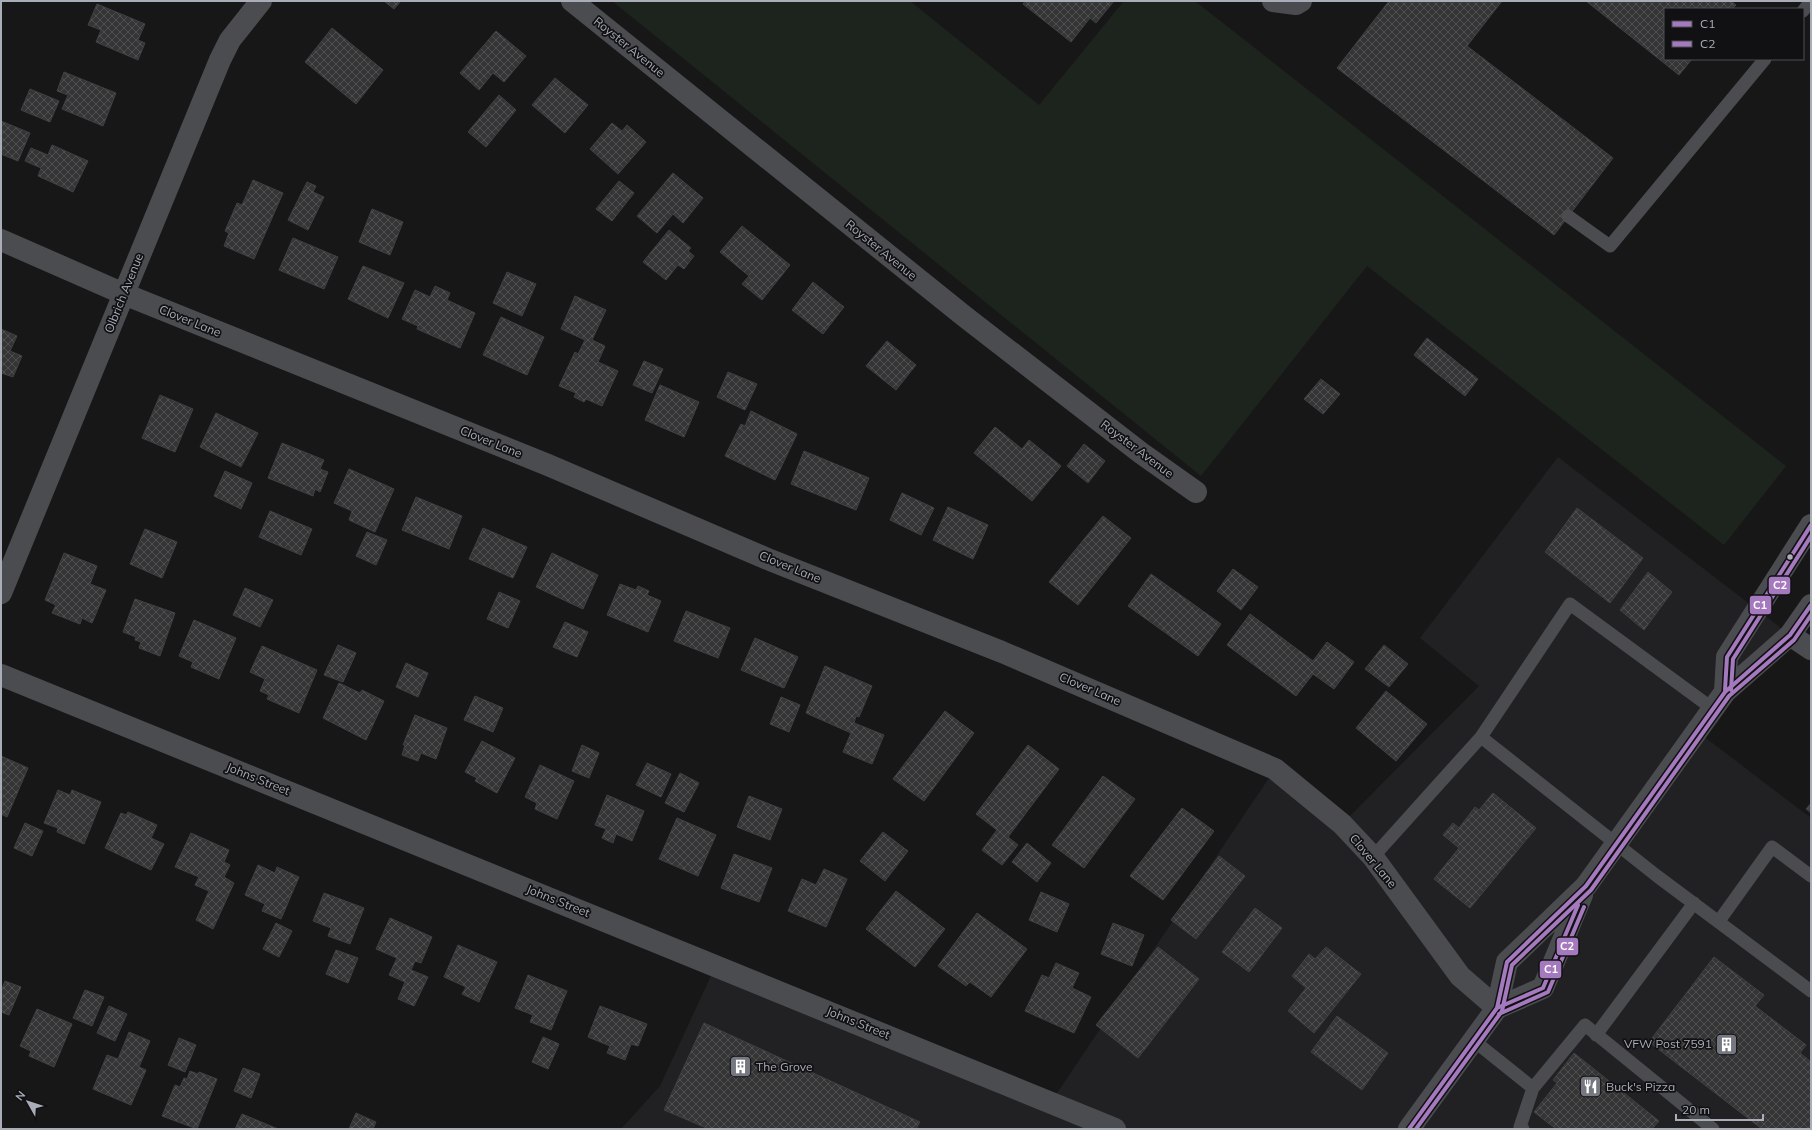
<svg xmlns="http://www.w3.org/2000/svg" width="1812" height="1130" viewBox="0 0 1812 1130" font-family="Mulish,sans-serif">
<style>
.built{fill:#212123}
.green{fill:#1d241e}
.building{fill:url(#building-cross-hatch);stroke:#3f4043}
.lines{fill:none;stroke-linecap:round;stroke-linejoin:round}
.service{stroke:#4b4c50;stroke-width:13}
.minor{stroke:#4b4c50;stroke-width:22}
.tertiary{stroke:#4b4c50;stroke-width:22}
.bus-1-casing{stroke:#111113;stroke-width:7}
.bus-2-casing{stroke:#111113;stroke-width:7}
.bus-1{stroke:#a579be;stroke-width:4}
.bus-2{stroke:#a579be;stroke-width:4}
.bus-dot{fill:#a8adb8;stroke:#111113;stroke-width:1.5}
.labels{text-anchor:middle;stroke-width:3.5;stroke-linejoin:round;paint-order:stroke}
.street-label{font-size:12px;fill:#a8adb8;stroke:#111113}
.poi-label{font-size:12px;fill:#a8adb8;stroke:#111113;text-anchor:start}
.line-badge{stroke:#111113;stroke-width:1.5}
.badge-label{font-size:11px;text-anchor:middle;font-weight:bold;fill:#fff}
</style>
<defs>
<pattern id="building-cross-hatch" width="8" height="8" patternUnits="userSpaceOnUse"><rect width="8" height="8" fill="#353536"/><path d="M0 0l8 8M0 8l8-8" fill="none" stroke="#4f5051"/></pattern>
</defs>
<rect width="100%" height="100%" fill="#171717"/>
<path class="built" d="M1558,457L1790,635L1698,732L1811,818V1129H621L660,1086L716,965L1051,1102L1275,769L1342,824L1479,686L1420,638Z"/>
<path class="green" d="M612,1H910L1039,105L1124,1H1195L1786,466L1724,545L1367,266L1201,476Z"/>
<path class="building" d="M384,1H401L394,9Z
M1025,1H1114L1096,23L1090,18L1071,42L1023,4Z
M1389,1H1502L1467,46L1613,158L1554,235L1337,68Z
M1586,1H1731L1736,5L1732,9H1665V59H1692L1679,75Z
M97,4L145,24L138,40L145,43L138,60L96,42L101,30L88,25Z
M332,28L383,70L356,104L305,62Z
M496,31L526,56L504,82L493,73L479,90L460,73Z
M64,72L116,93L103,126L62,109L68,95L57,91Z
M555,78L588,105L565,133L532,105Z
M30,89L59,101L50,122L21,110Z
M499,95L516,110L486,147L468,132Z
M1,121L30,133L18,161L1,154Z
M612,123L622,131L627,125L646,142L618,174L590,149Z
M52,145L88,161L73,192L38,176L41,168L25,161L31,148L48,155Z
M673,173L703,198L683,223L673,214L657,233L637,216Z
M253,180L283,193L254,259L224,246L229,233L225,231L237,203L242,205Z
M619,181L634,193L612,221L596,209Z
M307,182L316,186L313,192L324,197L308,230L288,220Z
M372,209L403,222L390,255L359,242Z
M742,226L790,265L762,300L742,284L749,276L720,252Z
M669,230L691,248L688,251L694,256L684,269L678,265L666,280L643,262Z
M293,238L338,257L324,289L279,270Z
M363,266L404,283L388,318L348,299Z
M507,272L536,284L522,316L493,303Z
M813,282L844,307L823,334L792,310Z
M435,286L450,293L447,300L475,313L460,348L417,329L418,326L402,319L415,290L430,297Z
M575,296L606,310L592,340L605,346L598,362L618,371L602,406L586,399L584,402L574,397L576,393L559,386L575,352L578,354L585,340L561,329Z
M501,317L544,337L527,375L483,355Z
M1,329L17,336L10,351L22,356L13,377L1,373Z
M1427,338L1478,379L1465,396L1414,355Z
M887,341L916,365L896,390L866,366Z
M644,361L663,369L652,393L633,385Z
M728,372L757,384L745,410L717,397Z
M1321,379L1340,394L1323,414L1304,399Z
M660,385L699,402L684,437L645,420Z
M160,395L193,409L175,452L142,438Z
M751,411L797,434L775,480L725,456L741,424L745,426Z
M216,413L258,433L241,467L200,447Z
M995,427L1022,449L1029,440L1061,466L1032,501L974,453Z
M282,443L324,460L320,469L328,472L320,492L315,489L313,496L268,478Z
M1084,444L1105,461L1088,483L1067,466Z
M804,451L869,478L856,510L791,484Z
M349,469L394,489L375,532L349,520L352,511L334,503Z
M225,471L252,483L241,509L214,496Z
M902,493L934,508L921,535L890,520Z
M416,497L462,516L449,549L402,530Z
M948,507L988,525L973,559L933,540Z
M1577,508L1643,558L1610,603L1545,552Z
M270,511L312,529L301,555L259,537Z
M1103,516L1131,538L1078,605L1049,582Z
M483,528L527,547L513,578L469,559Z
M145,529L177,542L162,578L130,564Z
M367,532L387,540L376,565L356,556Z
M64,553L97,566L90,584L106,590L92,623L82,618L80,624L52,613L56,605L45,600Z
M552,553L598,575L583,609L536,587Z
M1233,569L1258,587L1241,610L1217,591Z
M1648,572L1672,592L1644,630L1620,610Z
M1151,574L1221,624L1198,656L1128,606Z
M620,584L636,590L638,586L649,591L647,595L661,601L648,632L607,615Z
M245,588L273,600L260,627L233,615Z
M499,592L520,601L508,628L487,619Z
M135,599L175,613L160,656L139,648L141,642L135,640L136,637L123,632Z
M686,611L730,628L718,658L674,641Z
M1250,614L1313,661L1327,642L1354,662L1334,689L1313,674L1296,696L1227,645Z
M194,620L236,638L219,679L191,667L193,662L179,656Z
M565,622L588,632L577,657L553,647Z
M755,638L798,657L784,688L741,670Z
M338,645L356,653L343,682L324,675Z
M1384,645L1408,664L1389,687L1365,669Z
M262,646L317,670L299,713L267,699L269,695L260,691L265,679L250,672Z
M406,663L428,673L418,697L396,687Z
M825,666L872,686L859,717L856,716L854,723L884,735L872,764L843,752L851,733L806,713Z
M339,683L360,693L362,690L384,701L366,740L323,718Z
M1386,691L1427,724L1396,761L1356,728Z
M475,696L503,708L493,732L464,720Z
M781,697L800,705L789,732L770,724Z
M945,711L974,733L924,801L893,779Z
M415,715L447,728L436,759L421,753L418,761L402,755L405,745H403Z
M482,741L515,758L497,793L475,781L477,778L465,772Z
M582,745L599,753L589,778L572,771Z
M1028,745L1059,769L1008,837L1018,845L1002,865L982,850L997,830L976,814Z
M1,756L28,768L7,817L1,814Z
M647,763L671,774L661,797L636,785Z
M540,765L574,781L557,819L535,809L537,803L525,797Z
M680,773L699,783L684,812L665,803Z
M1103,776L1135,799L1084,868L1052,845Z
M58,790L70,795L72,790L101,802L84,844L57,832L58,828L44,823Z
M1493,793L1536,828L1470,908L1434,879L1459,848L1443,835L1453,823L1459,828L1475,807L1479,810Z
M607,795L644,811L632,841L616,834L613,843L602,838L606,829L595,825Z
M749,796L782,809L770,840L737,827Z
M1811,803V813L1806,809Z
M1182,808L1214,831L1163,900L1130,876Z
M128,812L157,825L151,838L164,844L151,870L105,848L121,813L126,815Z
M677,818L716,835L698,876L659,859Z
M25,823L43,831L32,856L14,848Z
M883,832L908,851L885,881L860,861Z
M191,833L229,850L224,862L230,865L224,877L234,883L213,929L196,920L209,891L195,885L199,877L175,867Z
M1027,843L1051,863L1037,882L1012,862Z
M734,854L772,868L759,902L721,888Z
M1219,856L1245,876L1196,939L1171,920Z
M258,865L275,873L277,867L299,877L281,919L262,911L265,904L245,895Z
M824,869L847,879L826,927L788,911L802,879L816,885Z
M896,891L945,929L915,967L866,929Z
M1041,892L1069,904L1057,932L1029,920Z
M324,893L364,908L350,944L328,936L331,928L313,921Z
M1255,908L1282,928L1249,972L1222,952Z
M977,913L1027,949L991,997L970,982L966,986L938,966Z
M390,918L432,937L421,963L415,961L411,970L428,977L414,1006L398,999L405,982L389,975L397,958L376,949Z
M276,923L292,931L279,957L263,949Z
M1113,923L1144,935L1132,966L1101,954Z
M458,945L497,962L479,1002L462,994L466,987L444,977Z
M1158,947L1199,979L1138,1058L1096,1025Z
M1326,947L1361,974L1314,1033L1288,1011L1306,988L1292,976L1309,954L1315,959Z
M336,950L358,958L348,983L326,974Z
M1714,957L1764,995L1755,1006L1806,1045L1800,1053L1811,1062V1129H1762L1649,1042Z
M1056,963L1079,973L1072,988L1091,997L1074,1033L1025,1011L1042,975L1049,978Z
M528,975L567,991L551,1030L530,1022L533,1015L515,1008Z
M5,981L21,987L9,1015L1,1012V991Z
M85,990L104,997L92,1026L73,1018Z
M109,1006L127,1014L115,1041L97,1033Z
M600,1006L647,1024L638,1046L631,1044L625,1060L607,1053L610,1046L588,1037Z
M37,1009L72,1024L54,1067L29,1056L31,1051L20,1046Z
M1337,1016L1388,1053L1362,1090L1311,1052Z
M704,1023L920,1122L916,1129H709L664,1110Z
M129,1032L150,1041L139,1067L146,1070L131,1105L93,1089L107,1055L118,1059Z
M543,1037L559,1044L548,1069L532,1062Z
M179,1038L196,1045L185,1072L168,1065Z
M1574,1053L1659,1121L1652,1129H1556L1534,1112L1557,1083L1553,1080Z
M243,1068L260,1074L251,1098L234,1091Z
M190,1071L198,1074L199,1072L217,1079L197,1129L162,1116L175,1085L180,1087L184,1078L187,1079Z
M356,1113L376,1122L373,1129H349Z
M242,1114L278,1129H235Z"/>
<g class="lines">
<path class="service" d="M1803,11L1811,1
M1568,216L1610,246L1765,59
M1481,737L1570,604L1713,709
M1373,857L1481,737L1657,876L1811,991
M1719,921L1772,847L1811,876
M1596,1035L1694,903
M1473,1040L1533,1088
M1523,1129L1520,1127L1533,1088L1585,1025L1713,1129"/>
<path class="minor" d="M572,1L964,316L1141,453L1196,492
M1273,1L1296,4L1301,1
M1,240L124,294L548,465L770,560L1002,652L1275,769L1342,824L1373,857L1460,976L1497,1008
M1,593L220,60L230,40L261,1
M1790,635L1811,649
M1,675L1115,1129"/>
<path class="tertiary" d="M1725,692L1727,657L1811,525
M1497,1008L1543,988L1582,895
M1409,1129L1497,1008L1507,962L1586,886L1725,692L1790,635L1811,605"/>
<defs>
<path id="bus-1" d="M1725,690L1727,657L1811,525
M1497,1008L1543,988L1578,905
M1409,1129L1497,1008L1507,962L1586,886L1725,692L1790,635L1811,605"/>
<path id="bus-2" d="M1731,690L1733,659L1811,536
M1499,1014L1548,992L1584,907
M1416,1129L1502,1011L1512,965L1591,890L1729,696L1794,640L1811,615"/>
</defs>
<use href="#bus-1" class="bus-1-casing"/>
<use href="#bus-2" class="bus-2-casing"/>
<use href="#bus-1" class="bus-1"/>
<use href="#bus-2" class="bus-2"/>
</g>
<defs>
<symbol id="building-square" viewBox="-11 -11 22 22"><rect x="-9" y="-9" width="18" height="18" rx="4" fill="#757880" stroke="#111113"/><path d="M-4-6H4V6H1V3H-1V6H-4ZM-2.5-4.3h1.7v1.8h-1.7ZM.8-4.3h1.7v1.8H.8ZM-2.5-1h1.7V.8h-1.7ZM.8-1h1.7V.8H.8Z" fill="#fff"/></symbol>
<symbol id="restaurant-square" viewBox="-11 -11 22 22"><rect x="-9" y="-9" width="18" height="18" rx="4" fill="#757880" stroke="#111113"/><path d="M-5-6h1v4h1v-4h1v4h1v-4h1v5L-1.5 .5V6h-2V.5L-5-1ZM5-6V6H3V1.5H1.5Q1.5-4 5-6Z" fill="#fff"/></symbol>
</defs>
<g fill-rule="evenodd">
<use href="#building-square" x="1714" y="1032" width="25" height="25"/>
<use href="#building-square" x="728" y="1054" width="25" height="25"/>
<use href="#restaurant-square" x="1578" y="1074" width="25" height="25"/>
</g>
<circle class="bus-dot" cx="1790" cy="557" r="3.5"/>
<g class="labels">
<g class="street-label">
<text transform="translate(629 47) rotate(39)" y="4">Royster Avenue</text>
<text transform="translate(881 250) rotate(39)" y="4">Royster Avenue</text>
<text transform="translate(124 293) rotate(-68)" y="4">Olbrich Avenue</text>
<text transform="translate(190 321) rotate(22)" y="4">Clover Lane</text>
<text transform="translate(491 442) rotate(22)" y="4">Clover Lane</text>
<text transform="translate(1137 449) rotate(37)" y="4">Royster Avenue</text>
<text transform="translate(790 567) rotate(22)" y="4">Clover Lane</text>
<text transform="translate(1090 689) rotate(23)" y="4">Clover Lane</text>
<text transform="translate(258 779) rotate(22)" y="4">Johns Street</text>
<text transform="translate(1373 861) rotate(50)" y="4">Clover Lane</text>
<text transform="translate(558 901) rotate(22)" y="4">Johns Street</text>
<text transform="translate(858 1023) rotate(22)" y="4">Johns Street</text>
</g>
<g class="poi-label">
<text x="1712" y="1048" text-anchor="end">VFW Post 7591</text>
<text x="756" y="1071">The Grove</text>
<text x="1606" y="1091">Buck's Pizza</text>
</g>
</g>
<g class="line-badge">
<rect x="1768" y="576" width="23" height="19" rx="4" fill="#a579be"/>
<rect x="1749" y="595" width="23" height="20" rx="4" fill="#a579be"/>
<rect x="1556" y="937" width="23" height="19" rx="4" fill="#a579be"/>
<rect x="1539" y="960" width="23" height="19" rx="4" fill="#a579be"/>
</g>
<g class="badge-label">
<text x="1780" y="589">C2</text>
<text x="1760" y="609">C1</text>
<text x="1567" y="950">C2</text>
<text x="1551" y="973">C1</text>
</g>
<rect width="1812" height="1130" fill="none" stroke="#a8adb8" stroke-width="4"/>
<rect x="1664" y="8" width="140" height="52" fill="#111113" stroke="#4d4f55"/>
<rect x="1672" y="21" width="20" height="6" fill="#a579be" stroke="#4d4f55"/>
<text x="1700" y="28" font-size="12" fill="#a8adb8">C1</text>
<rect x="1672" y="41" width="20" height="6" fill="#a579be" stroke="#4d4f55"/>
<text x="1700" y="48" font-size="12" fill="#a8adb8">C2</text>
<g transform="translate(28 1102) rotate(309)" stroke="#111113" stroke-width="3" paint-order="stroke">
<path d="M0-3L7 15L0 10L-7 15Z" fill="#a8adb8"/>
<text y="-6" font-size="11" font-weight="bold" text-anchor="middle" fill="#a8adb8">N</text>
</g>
<path d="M1676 1114v6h87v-6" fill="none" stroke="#a8adb8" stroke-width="2"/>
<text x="1682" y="1114" font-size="12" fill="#a8adb8" stroke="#111113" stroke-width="3" paint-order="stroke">20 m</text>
</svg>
